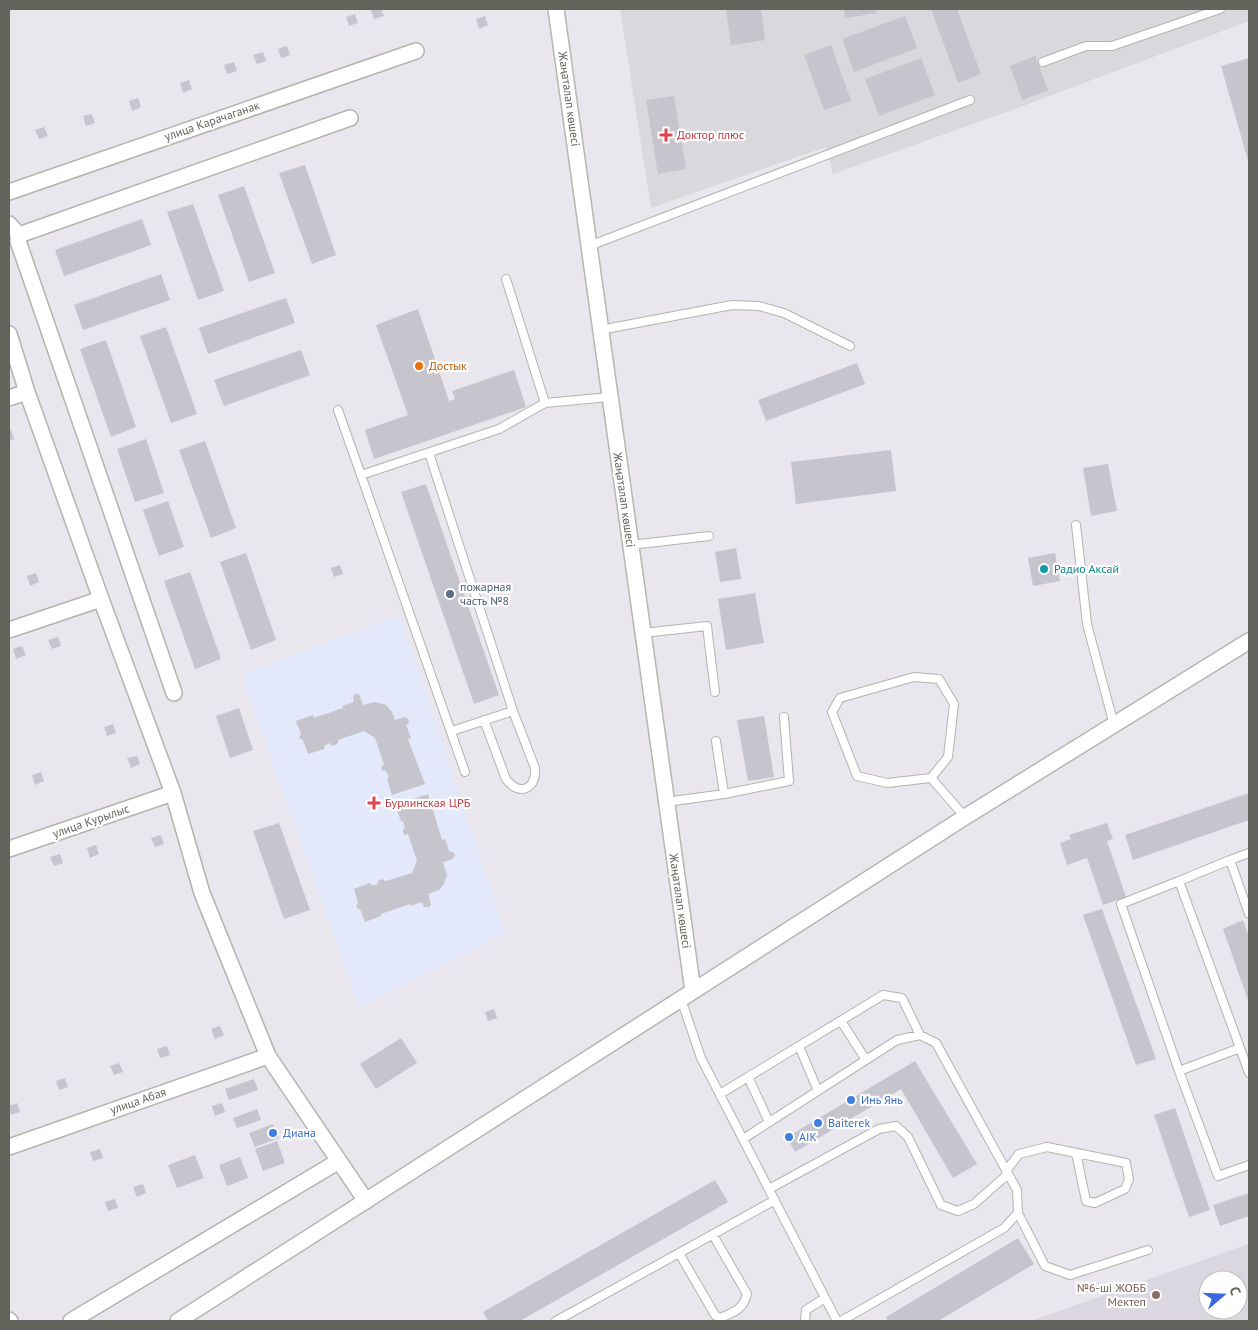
<svg xmlns="http://www.w3.org/2000/svg" width="1258" height="1330" viewBox="0 0 1258 1330" font-family="'PT Sans',sans-serif">
<style>
.industrial{fill:#d9d8dd}
.education{fill:#dad7e1;fill-rule:evenodd}
.medical{fill:#e3e9fa}
.building{fill:#c6c4cc}
.lines{fill:none;stroke-linecap:round;stroke-linejoin:round}
.lane-casing{stroke:#b3b4ae;stroke-width:10}
.street-casing{stroke:#b3b4ae;stroke-width:18}
.secondary-casing{stroke:#b5b7b0;stroke-width:18}
.lane{stroke:#fff;stroke-width:8}
.street{stroke:#fff;stroke-width:15}
.secondary{stroke:#fff;stroke-width:15}
.health-dot{fill:#e0444e;stroke:#fff;stroke-width:2}
.food-dot{fill:#e8710a;stroke:#fff;stroke-width:2}
.culture-dot{fill:#0f9aa8;stroke:#fff;stroke-width:2}
.service-dot{fill:#5c6f8a;stroke:#fff;stroke-width:2}
.shop-dot{fill:#3f7fe0;stroke:#fff;stroke-width:2}
.education-dot{fill:#8d6e63;stroke:#fff;stroke-width:2}
.labels{text-anchor:middle;stroke-width:4.5;stroke-linejoin:round;paint-order:stroke}
.street-label{font-size:12px;fill:#63655d;stroke:#fff}
.health-label{font-size:12px;fill:#be3a42;stroke:#fff;text-anchor:start}
.food-label{font-size:12px;fill:#c56008;stroke:#fff;text-anchor:start}
.culture-label{font-size:12px;fill:#0d838f;stroke:#fff;text-anchor:start}
.service-label{font-size:12px;fill:#4e5e75;stroke:#fff;text-anchor:start}
.shop-label{font-size:12px;fill:#366cbe;stroke:#fff;text-anchor:start}
.education-label{font-size:12px;fill:#785e54;stroke:#fff;text-anchor:end}
</style>
<rect width="100%" height="100%" fill="#e9e6ee"/>
<path class="industrial" d="M620,9H1249V21L1012,110L833,174L826,147L651,208Z"/>
<path class="education" d="M1249,1244V1321H1031ZM1208,1280H1238V1310H1208Z"/>
<path class="medical" d="M399,615L505,933L359,1007L241,674Z"/>
<path class="building" d="M381,9L384,16L374,19L371,10Z
M726,9H761L765,40L731,45Z
M844,9H876L877,13L845,18Z
M931,9H957L981,74L958,83Z
M355,14L358,23L349,26L346,17Z
M485,16L488,25L479,29L476,19Z
M905,16L917,48L854,72L842,39Z
M831,45L851,101L824,110L804,55Z
M287,46L290,55L281,58L278,49Z
M263,52L266,61L257,64L253,55Z
M1035,56L1048,90L1022,100L1010,66Z
M921,58L935,95L879,116L865,79Z
M1249,58V164L1221,66Z
M234,62L237,71L227,74L224,65Z
M189,80L192,89L183,93L180,83Z
M674,96L686,169L658,174L646,100Z
M138,98L141,107L132,111L129,101Z
M92,114L95,123L86,126L83,116Z
M44,127L48,136L39,139L35,130Z
M305,165L336,255L312,264L279,173Z
M244,186L275,273L249,282L218,195Z
M193,204L224,291L198,300L167,212Z
M142,219L151,245L64,276L55,250Z
M161,274L170,300L83,330L74,305Z
M286,298L295,323L208,354L199,328Z
M418,309L449,401L455,399L452,391L514,370L526,407L374,459L365,430L408,415L376,325Z
M166,327L197,414L171,423L140,336Z
M106,340L136,427L111,437L80,349Z
M301,350L310,375L224,406L214,380Z
M857,363L865,384L766,421L758,400Z
M9,430H11L14,439L9,441Z
M146,439L164,493L135,502L117,449Z
M205,441L236,528L211,538L179,450Z
M891,450L896,491L796,504L791,462Z
M1108,464L1117,511L1091,516L1083,468Z
M426,484L499,695L474,704L401,492Z
M168,501L184,547L159,556L143,510Z
M736,548L741,579L720,582L715,552Z
M246,553L276,640L251,650L220,562Z
M1055,553L1060,581L1033,586L1028,558Z
M340,565L343,574L334,577L331,568Z
M190,572L221,659L195,669L164,581Z
M36,573L39,582L30,586L27,576Z
M755,593L764,643L726,650L718,599Z
M58,637L61,646L52,649L48,640Z
M22,646L26,655L16,659L13,649Z
M356,694H359L363,705L375,702L386,705L392,712L395,720L405,717L408,719L409,723L406,725L411,738L408,739L425,784L392,795L387,779L389,778L386,771H383L381,768L384,764L375,738L364,731L338,740V743L335,745L332,746L330,743L324,746L325,749L308,754L303,740L299,738L301,734L296,721L313,715L314,718L343,708L342,706L354,702L353,696Z
M239,708L253,750L230,758L216,716Z
M764,716L774,777L748,781L737,720Z
M113,724L116,733L107,736L104,727Z
M137,756L140,764L131,768L127,758Z
M41,772L44,781L35,785L32,775Z
M1249,793V820L1133,860L1125,835Z
M428,794L442,840L445,839L449,851L453,852L455,855L453,859L443,862L447,875L444,884L439,890L428,894L431,905L429,907H424L422,902L410,906V904L381,914V916L365,922L360,909H358L356,906L358,903L354,889L370,883L372,886L378,884V881L381,879L386,881L412,873L417,861L408,834L404,835L403,832V829L405,828L403,821H401L395,805Z
M279,823L310,910L284,919L253,831Z
M1107,823L1113,839L1107,841L1126,897L1103,905L1087,858L1067,865L1060,843L1071,839L1069,835Z
M161,835L164,844L155,847L151,838Z
M96,845L99,854L90,858L87,848Z
M60,854L63,863L54,866L50,857Z
M1102,909L1156,1059L1136,1065L1083,915Z
M1243,920L1249,937V1003L1223,929Z
M494,1009L497,1018L488,1021L485,1012Z
M220,1026L224,1035L215,1039L211,1029Z
M401,1038L417,1063L376,1089L360,1064Z
M167,1046L170,1055L160,1058L157,1049Z
M915,1061L977,1164L953,1178L901,1089L795,1152L787,1137Z
M119,1063L123,1072L114,1075L110,1066Z
M65,1078L68,1087L59,1090L56,1081Z
M254,1079L258,1090L229,1100L225,1089Z
M17,1103L20,1112L11,1115L9,1106Z
M222,1103L225,1112L215,1116L212,1106Z
M1175,1108L1210,1210L1189,1217L1154,1115Z
M257,1109L261,1120L237,1128L233,1118Z
M273,1124L279,1138L255,1147L249,1133Z
M277,1141L285,1163L263,1171L255,1149Z
M100,1149L103,1158L93,1161L90,1152Z
M195,1155L204,1178L177,1188L168,1165Z
M240,1157L248,1178L227,1186L219,1165Z
M715,1180L728,1202L520,1321H488L483,1312Z
M143,1184L146,1193L137,1197L133,1187Z
M1249,1193V1216L1220,1226L1213,1205Z
M115,1199L118,1208L108,1211L105,1202Z
M1018,1238L1034,1264L938,1321H888L886,1317Z"/>
<g class="lines">
<defs>
<path id="lane" d="M1043,62L1086,46H1112L1220,9
M589,246L970,100
M506,279L545,403
M600,330L732,305L759,306L784,313L850,346
M338,410L361,475L499,429L545,403L609,397
M429,453L513,711L452,731
M361,475L465,772
M1076,525L1087,624L1114,725
M631,545L709,536
M643,633L707,626L715,692
M914,677L939,679L954,704L948,757L931,778L887,783L857,776L832,712L840,698Z
M484,720L506,779C519,797 537,789 535,768L513,711
M716,741L724,794
M931,778L965,817
M666,802L724,794L789,781L784,717
M1249,853L1230,860L1249,914
M1230,860L1179,881L1240,1048L1179,1071L1218,1176L1249,1165
M681,999L701,1058L837,1321
M841,1021L866,1060
M799,1046L818,1091
M1240,1048L1249,1073
M1179,1071L1121,904L1179,881
M748,1077L769,1122
M720,1094L883,995L902,998L920,1035
M743,1139L897,1040L920,1035L936,1043L1017,1190L1018,1213L1004,1228L841,1321
M1006,1171L1019,1154L1047,1147L1126,1163L1129,1179L1125,1189L1095,1203L1086,1201L1076,1153
M769,1189L879,1129L896,1126L908,1137L941,1205L958,1211L974,1204L1008,1174
M1018,1213L1045,1266L1070,1275L1148,1250
M679,1253L715,1315L720,1318C734,1312 743,1310 747,1294L713,1235
M556,1321L775,1200
M805,1321L806,1310L825,1298"/>
<path id="street" d="M9,192L416,51
M9,224L19,235L18,241L174,693
M19,235L350,118
M9,334L27,392L101,599L173,793L202,893L268,1056L366,1201
M9,398L27,392
M9,630L101,599
M9,849L173,793
M9,1147L268,1056
M9,1320L10,1321
M71,1321L339,1161"/>
<path id="secondary" d="M556,9L693,991
M178,1321L965,817L1249,641"/>
</defs>
<use href="#lane" class="lane-casing"/>
<use href="#street" class="street-casing"/>
<use href="#secondary" class="secondary-casing"/>
<use href="#lane" class="lane"/>
<use href="#street" class="street"/>
<use href="#secondary" class="secondary"/>
</g>
<g class="health-dot">
<path d="M663.5 127.5h5v5h5v5h-5v5h-5v-5h-5v-5h5z"/>
<path d="M371.5 795.5h5v5h5v5h-5v5h-5v-5h-5v-5h5z"/>
</g>
<circle class="food-dot" cx="419" cy="366" r="5"/>
<circle class="culture-dot" cx="1044" cy="569" r="5"/>
<circle class="service-dot" cx="450" cy="594" r="5"/>
<g class="shop-dot">
<circle cx="851" cy="1100" r="5"/>
<circle cx="818" cy="1123" r="5"/>
<circle cx="273" cy="1133" r="5"/>
<circle cx="789" cy="1137" r="5"/>
</g>
<circle class="education-dot" cx="1156" cy="1295" r="5"/>
<g class="labels">
<g class="street-label">
<text transform="translate(569 99) rotate(82)" y="4">Жаңаталап көшесі</text>
<text transform="translate(212 121) rotate(-19)" y="4">улица Карачаганак</text>
<text transform="translate(624 500) rotate(82)" y="4">Жаңаталап көшесі</text>
<text transform="translate(91 821) rotate(-19)" y="4">улица Курылыс</text>
<text transform="translate(680 901) rotate(82)" y="4">Жаңаталап көшесі</text>
<text transform="translate(138 1101) rotate(-19)" y="4">улица Абая</text>
</g>
<g class="health-label">
<text x="677" y="139">Доктор плюс</text>
<text x="385" y="807">Бурлинская ЦРБ</text>
</g>
<g class="food-label">
<text x="429" y="370">Достык</text>
</g>
<g class="culture-label">
<text x="1054" y="573">Радио Аксай</text>
</g>
<g class="service-label">
<text x="460" y="591">пожарная<tspan x="460" dy="14">часть №8</tspan></text>
</g>
<g class="shop-label">
<text x="861" y="1104">Инь Янь</text>
<text x="828" y="1127">Baiterek</text>
<text x="283" y="1137">Диана</text>
<text x="799" y="1141">AIK</text>
</g>
<g class="education-label">
<text x="1146" y="1292">№6-ші ЖОББ<tspan x="1146" dy="14">Мектеп</tspan></text>
</g>
</g>
<rect width="1258" height="1330" fill="none" stroke="#63655d" stroke-width="20"/>
<g transform="translate(1223 1295) rotate(71)"><circle r="24" fill="#ffffff" stroke="#c1c1be"/>
<path d="M0-4L9 19L0 12L-9 19Z" fill="#3c67de"/>
<text y="-8" font-size="14" font-weight="bold" text-anchor="middle" fill="#63655d">С</text>
</g>
</svg>
